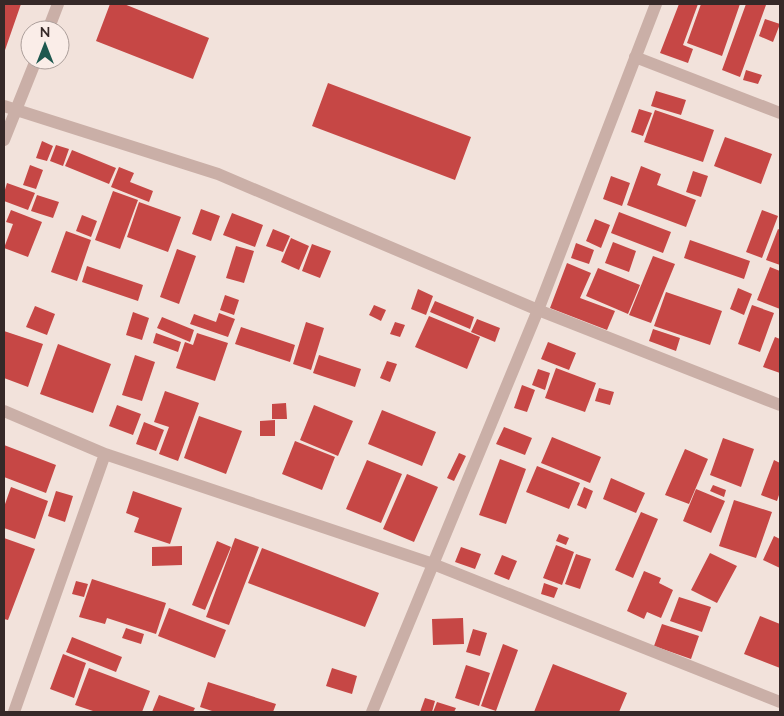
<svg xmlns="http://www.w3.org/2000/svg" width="784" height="716" viewBox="0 0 784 716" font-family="Mulish,sans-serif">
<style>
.building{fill:#c64745}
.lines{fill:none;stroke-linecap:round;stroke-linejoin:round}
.minor{stroke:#caafa7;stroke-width:12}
</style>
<rect width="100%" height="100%" fill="#f2e2db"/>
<path class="building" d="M4,4H21L4,53Z
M110,4H124L209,38L193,79L96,41Z
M679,4H698L683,45L693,49L688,63L660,53Z
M701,4H740L722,56L687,43Z
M746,4L766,5L740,77L722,70Z
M765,19L780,24L773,42L759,36Z
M746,70L762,75L758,84L743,80Z
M328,83L471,137L455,180L312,126Z
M656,91L686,100L681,115L651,106Z
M639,109L652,113L643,136L631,132Z
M655,110L714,130L703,162L644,142Z
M725,137L772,154L761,184L714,166Z
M42,141L53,146L47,161L36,158Z
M56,145L69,149L63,166L50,161Z
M72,150L116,168L109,184L65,166Z
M30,165L43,170L36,189L23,185Z
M641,166L661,174L657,185L696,200L686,227L627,205Z
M119,167L134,173L130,182L153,191L149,202L111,187Z
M693,171L708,176L701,197L686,192Z
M611,176L630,183L622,206L603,199Z
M7,183L35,193L28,210L4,201V193Z
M113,191L138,200L120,249L95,240Z
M37,195L59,202L53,218L31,211Z
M139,202L181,217L168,252L127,237Z
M201,209L220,216L211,241L192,234Z
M11,210L42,222L28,257L4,248L13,224L6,222Z
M762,210L778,216L762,258L746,252Z
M619,212L671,232L663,253L611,233Z
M232,213L263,225L255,247L223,235Z
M82,215L97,221L91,237L76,231Z
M595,219L610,225L601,248L586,241Z
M273,229L290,236L283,252L266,246Z
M778,229L780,230V265L766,260Z
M66,231L91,240L77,281L51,272Z
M291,238L309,246L299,270L281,262Z
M690,240L750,261L744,279L684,258Z
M613,242L636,251L629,272L605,263Z
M576,243L594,250L589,264L571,258Z
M312,244L331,251L320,278L302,271Z
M236,246L254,251L244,283L226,278Z
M177,249L196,256L179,304L160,297Z
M653,256L675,264L651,323L629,315Z
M567,263L591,273L580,298L615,311L607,330L550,308Z
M87,266L143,285L138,301L82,282Z
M770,267L780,271V309L757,300Z
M598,268L640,285L628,314L586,296Z
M738,288L752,294L744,315L730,309Z
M418,289L433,296L426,315L411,309Z
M666,292L722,311L710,345L654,326Z
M225,295L239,300L234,315L220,310Z
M435,301L474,317L470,329L430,312Z
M374,305L386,310L381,321L369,315Z
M752,305L774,313L760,352L738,344Z
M35,306L55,314L47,335L26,327Z
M133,312L149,318L142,340L126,335Z
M219,313L235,319L228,337L190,324L194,314L216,322Z
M429,316L480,337L467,369L415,347Z
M162,317L194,330L190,342L157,328Z
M477,319L500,328L495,342L471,332Z
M306,322L324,328L311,370L293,364Z
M395,322L405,325L400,337L390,334Z
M241,327L295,345L290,362L235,344Z
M653,329L680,338L676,351L649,341Z
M4,331L43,344L28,387L4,378Z
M156,333L181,342L178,352L153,343Z
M197,333L228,343L215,381L176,368L185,342L193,345Z
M775,337L780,339V373L763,367Z
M548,342L576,353L569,370L541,359Z
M58,344L111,364L93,413L40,394Z
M135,355L155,362L142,401L122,395Z
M319,355L361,369L355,387L313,373Z
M387,361L397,364L390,382L380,378Z
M556,368L596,383L585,412L545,398Z
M538,369L550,373L545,390L532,385Z
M522,385L535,390L527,412L514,408Z
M599,388L614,392L610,405L595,401Z
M165,391L199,403L178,461L159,454L169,427L154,422Z
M286,403L287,419H272V404Z
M117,405L141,414L133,435L109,426Z
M314,405L353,421L338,456L300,440Z
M382,410L436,432L422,466L368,444Z
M199,416L242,431L226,474L184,458Z
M275,420V436H260V421Z
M144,422L164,430L156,451L136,444Z
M504,427L532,438L525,455L496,444Z
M552,437L601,457L590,483L541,463Z
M723,438L754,449L741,487L710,475Z
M295,441L335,457L322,490L282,474Z
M4,445L56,465L46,493L4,477Z
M685,449L708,459L689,504L665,495Z
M459,453L466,456L454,481L447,478Z
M500,459L526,469L506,524L479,515Z
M367,460L402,474L381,523L346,509Z
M774,460L780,463V492L777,501L761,495Z
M537,466L580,483L569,509L526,492Z
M407,474L438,487L414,542L383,529Z
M611,478L645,493L636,513L603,499Z
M713,485L726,490L724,497L710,491Z
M11,487L48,501L35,539L4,528V507Z
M584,487L593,491L586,509L577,505Z
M696,489L725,501L711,533L683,521Z
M56,491L73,496L65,522L48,516Z
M133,491L182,508L170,544L134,532L139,518L126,513Z
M734,500L772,512L756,558L719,546Z
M641,512L658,519L633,578L615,570Z
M559,534L569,538L566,545L556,541Z
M774,536L780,539V568L763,560Z
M4,538L35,549L8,620L4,619Z
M235,538L259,547L229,625L206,617Z
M217,541L231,547L205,610L192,605Z
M556,545L574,552L562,585L543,578Z
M182,546V565L152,566V547Z
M461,547L481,554L475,569L455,562Z
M262,548L379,593L365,627L248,583Z
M710,553L737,566L717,603L691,590Z
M576,554L591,559L580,589L565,584Z
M502,555L517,561L509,580L494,574Z
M644,571L661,578L659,583L673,590L661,618L647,612L644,619L627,611Z
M92,579L166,603L156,634L107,618L105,624L79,617Z
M76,581L88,584L84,597L72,594Z
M544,583L558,588L554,598L541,594Z
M679,597L711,607L702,632L670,621Z
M169,608L226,630L215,658L158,636Z
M760,616L780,624V668L744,654Z
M463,618L464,644L433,645L432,619Z
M662,624L699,636L691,659L654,646Z
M126,628L144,634L141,644L122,638Z
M473,629L487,633L480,656L466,652Z
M72,637L122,657L116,672L66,652Z
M503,644L518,650L496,711L481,706Z
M63,654L86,663L74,698L50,689Z
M553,664L627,693L619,712H534Z
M466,665L490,673L479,706L455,698Z
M89,668L150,691L142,712H96L75,705Z
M332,668L357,676L352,694L326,686Z
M208,682L276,704L273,712H215L200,707Z
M159,695L195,708L193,712H152Z
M425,698L435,701L432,712H420Z
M437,702L456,708L454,712H433Z"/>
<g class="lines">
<path class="minor" d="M48,30L58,4
M635,57L780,113
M4,106L218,174L538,310L780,405
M4,140L36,60
M4,411L105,454L433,564L780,702
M14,712L105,454
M372,712L538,310L656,4"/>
</g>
<rect width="784" height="716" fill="none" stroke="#362928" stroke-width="10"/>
<g transform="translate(45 45)"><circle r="24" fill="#faede8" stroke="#ac9f9b"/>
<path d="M0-4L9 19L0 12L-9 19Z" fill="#1d584f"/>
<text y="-8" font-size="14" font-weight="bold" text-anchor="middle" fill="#362928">N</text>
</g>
</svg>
